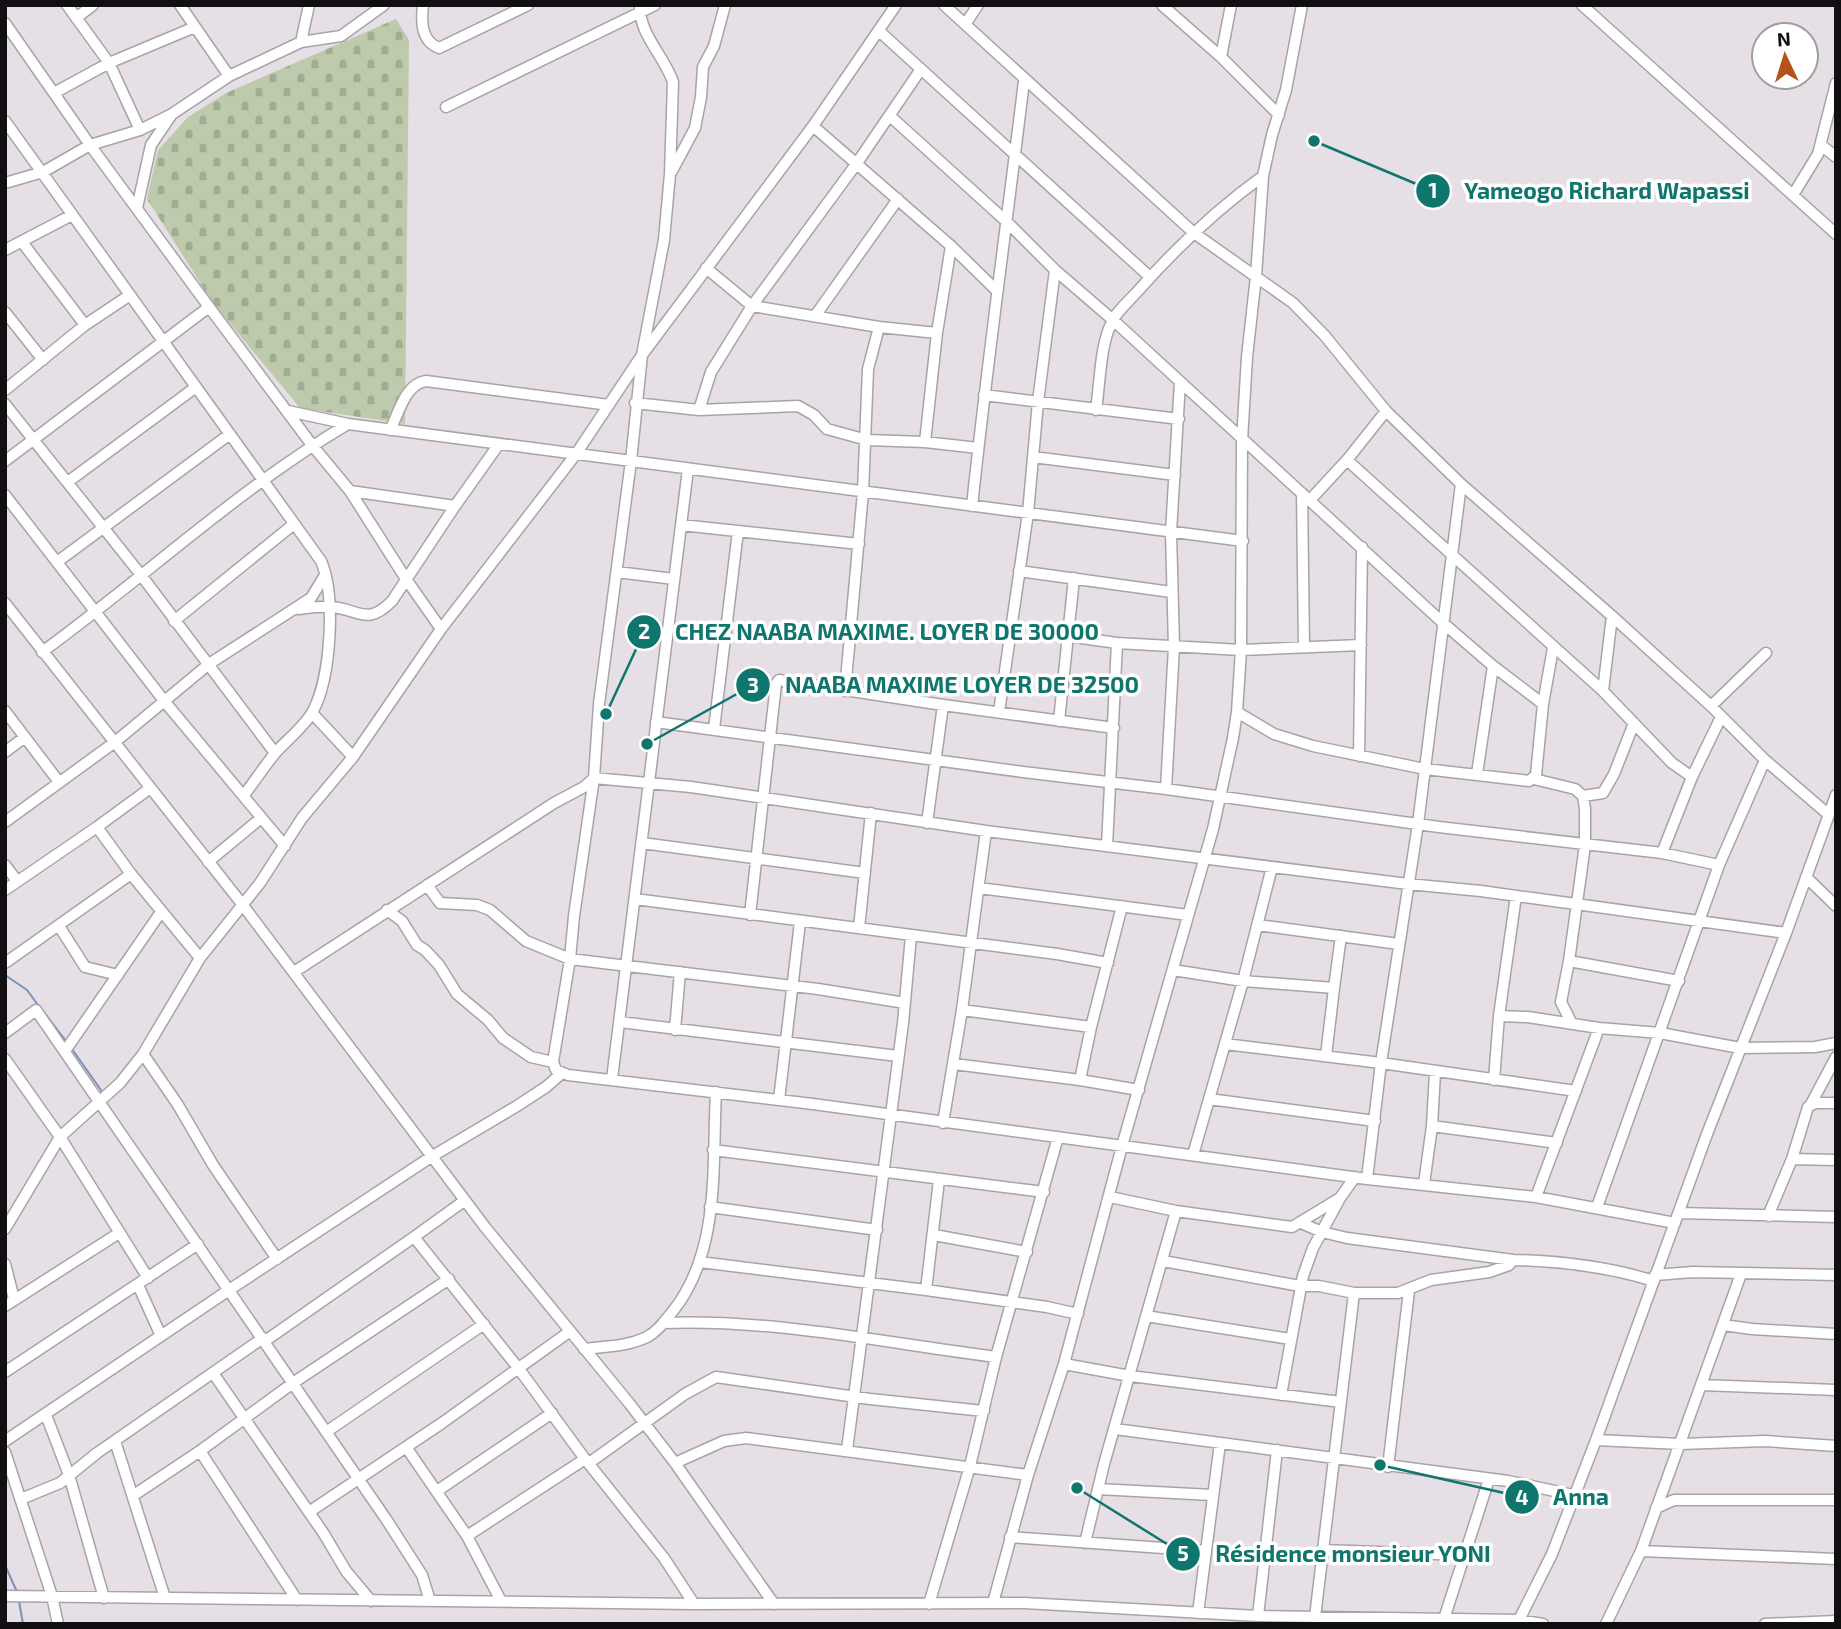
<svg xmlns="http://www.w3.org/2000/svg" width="1841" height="1629" viewBox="0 0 1841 1629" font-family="'Exo 2',sans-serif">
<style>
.cemetery{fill:url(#cemetery-stones)}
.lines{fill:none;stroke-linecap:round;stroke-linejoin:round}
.stream{stroke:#7b92bd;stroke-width:2}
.minor-casing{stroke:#a9a3a9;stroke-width:13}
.minor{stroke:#fff;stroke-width:10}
.leader{fill:none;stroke:#0f766e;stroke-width:2.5}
.callout-dot{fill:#0f766e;stroke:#fff;stroke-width:2.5}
.mark-label{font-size:21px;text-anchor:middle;font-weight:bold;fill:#fff}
.callout-label{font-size:23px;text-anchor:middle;font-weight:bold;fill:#0f766e;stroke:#fff;stroke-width:7;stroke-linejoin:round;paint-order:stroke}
</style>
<defs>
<pattern id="cemetery-stones" width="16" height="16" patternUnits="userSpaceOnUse" patternTransform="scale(1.75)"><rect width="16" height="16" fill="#bdcbac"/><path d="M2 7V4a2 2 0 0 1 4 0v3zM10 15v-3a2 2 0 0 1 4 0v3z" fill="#a1ad93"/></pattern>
</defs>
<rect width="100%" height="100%" fill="#e6dfe5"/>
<path class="cemetery" d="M396,19L409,40L405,424L300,408L213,303L147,199L158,150L188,117L226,93Z"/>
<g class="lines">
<path class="stream" d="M5,975L27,990L38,1005
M46,1015L66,1041
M72,1049L103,1093
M5,1565L17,1592
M19,1601L23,1624"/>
<defs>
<path id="minor" d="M67,5L109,63L140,130
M180,5L229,76
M423,5C421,22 421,41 439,48L528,5
M640,5C638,33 665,57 673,82L670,174L664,240L642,355L631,461L599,704L594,778L574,916L570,959L553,1062L556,1070L568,1075L813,1104L1367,1179L1536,1197L1675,1223
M944,5L1194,233L1293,303L1325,336L1386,411L1461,484L1612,616L1711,706L1765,760L1829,815
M1162,5L1221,57L1279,115
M1582,5L1836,234
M76,18L93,5
M5,23L90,145L209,307L312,445L350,491L406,579L441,629
M966,23L978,5
M879,31L1150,277
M301,42L309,5
M1221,57L1231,5
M54,93L109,63L195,27
M446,107L655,5
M890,116L1007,222L1055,270L1113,320L1442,622L1493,666L1543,704
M5,121L321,561C336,596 331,677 313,711C305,726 288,739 277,751C265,765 255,781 244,795
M813,126L951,246L996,290
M1821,145L1836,157
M672,171L695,128L701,97L703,67L714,46L725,5
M5,183L43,172L90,145L140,130L172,114L229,76L301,42L341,36L384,5
M1793,195L1818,154L1836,83
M137,208L151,145L172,114
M22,242L85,325
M5,250L72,215
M706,268L752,306L879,327L937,333
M5,312L43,360
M815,316L898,199
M5,390L85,325L130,295
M984,395L1179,419
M635,403L699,410L798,406L814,415L827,429L867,440L925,442L978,448
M5,404L141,575L275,753
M699,410L711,372L752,306L857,163L921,69
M1096,410C1100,384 1100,342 1113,320C1118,310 1129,301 1137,292C1175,249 1217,209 1263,176
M288,411L348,424L1243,541
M390,430C399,413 405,384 426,381L609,405
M925,442L937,333L951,246
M1033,457L1175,475
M1347,460L1603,691L1672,763L1692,777
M5,461L209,307
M69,481L196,387
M350,491L455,506
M1302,493L1304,647
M5,495L165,702L285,846
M1310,500L1347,460L1386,411
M972,506C987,364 1007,222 1024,81
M681,525L859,544
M57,562L230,434
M1019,571L1171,592
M617,572L674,579
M5,603L242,904L485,1227L629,1403L675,1463L774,1604
M298,609C308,608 320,606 331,607C360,609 366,627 392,601L455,506L499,444
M174,621L294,524
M1067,636L1117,643L1241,650L1361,645
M42,652C145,577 238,489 348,424
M845,691L863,492L868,369L879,327
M1603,691L1612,616
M1711,706L1766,653
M5,711L59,782
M999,712L1028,513L1038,402L1055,270
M1237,712L1274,734L1313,746L1425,769L1529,781L1536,775L1543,704L1553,648
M312,713L353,757
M1059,721L1074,578
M656,722L1023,772L1166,789L1439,827L1662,853L1719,865
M714,729L738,531
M5,752L25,737
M1359,756L1362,547
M1477,774L1493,666
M1534,779L1575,789L1583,796L1585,809V845L1569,961L1561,1002L1571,1022
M149,789L97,827L131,874L200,958
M1166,789L1174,647L1171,532L1180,382
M1583,796L1603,793L1614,774L1634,723
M5,822L115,742L209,664L311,598L325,575
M927,823L943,705
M642,843L865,873
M1107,846L1117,643
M1662,853L1692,777L1721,717
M208,862L261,818
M5,865L17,881
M1806,877L1836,906
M427,885L440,903L477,905L490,910L526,941L570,959L818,989L905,1003
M979,888L1188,915
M5,890L97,827
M635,899L1057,954L1108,963
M387,910L402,921L417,945L425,950L439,965L457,994L488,1020L503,1038L531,1057L553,1062
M750,915L776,684L779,680L943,705L1114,728
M1258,925L1399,944
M59,926L85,967L118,975
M859,928L871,813
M1569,961L1679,981
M5,963L131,874
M1173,970L1243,981L1334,988L1326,1056
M294,972L554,803L584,787L594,778L691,787L986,831L1408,884L1481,891L1786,933
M1334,988L1341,936
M962,1010L1091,1027
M1499,1016L1528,1017L1599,1028L1660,1033L1740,1048L1815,1047L1836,1043
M620,1022L898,1056
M675,1030L680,972
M5,1033L36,1010L386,1519L422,1575L430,1601
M1225,1044L1381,1063L1576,1091
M65,1051L161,912
M143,1054L178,1105L213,1165L277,1259
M5,1059L60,1137L148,1278
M954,1064L1080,1080L1139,1090
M612,1079L688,469
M1080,1080L1091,1027L1122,906
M1494,1080L1499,1016L1516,896
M1209,1099L1375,1121
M779,1100L800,922
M1811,1104L1836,1057
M943,1123L962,1010L986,831
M1432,1126L1557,1143
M713,1150L1044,1192
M1193,1155L1243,981L1272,867
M1792,1159L1836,1160
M1367,1179L1381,1063L1418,824L1461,484
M1424,1184L1432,1126L1435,1072
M1110,1197L1176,1211L1292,1227L1340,1198L1355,1177
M1536,1197L1599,1028
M710,1207L877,1230
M1597,1207L1719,865L1765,760
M1679,1213L1836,1217
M1768,1216L1792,1159L1808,1107L1815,1103H1836
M1301,1223L1322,1232L1347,1238L1513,1260
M5,1229L60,1137L120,1083L143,1054L200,958L260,883L302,818L353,757L441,629L576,454L642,355L813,126L896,5
M934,1235L1027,1252
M414,1237L464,1201
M1163,1261L1300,1286H1319L1354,1293H1398L1431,1280L1489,1272L1509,1265L1513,1260C1559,1261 1609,1267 1654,1281
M700,1262L926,1290L1047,1307L1078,1314
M5,1264L14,1299
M1655,1275L1693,1272L1836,1275
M138,1285L161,1336
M926,1290L939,1180
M5,1306L119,1233
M1146,1316L1290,1339
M663,1323C775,1319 886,1343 996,1357
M1723,1325L1752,1329L1836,1334
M265,1341L414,1237L519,1369L585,1459L664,1558L694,1604
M584,1349C606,1346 626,1347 647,1337C658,1331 665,1321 673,1311C721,1251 712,1164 716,1092
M1064,1364L1130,1376L1341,1402
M5,1372L198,1244
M213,1373L324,1534L346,1571L371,1601
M1701,1385L1836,1390
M1281,1395L1303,1276L1313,1248L1339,1200
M46,1415L69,1475L104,1598
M1115,1429L1508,1481L1573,1495
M326,1432L484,1324
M1596,1440L1681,1444L1765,1441L1836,1446
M5,1441L229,1290L431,1157L517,1106L546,1087L562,1073
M115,1441L165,1598
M406,1447L467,1536L501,1601
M847,1450L903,1023L911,936
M200,1451L297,1600
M5,1452L52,1596L58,1624
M589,1463L685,1394L716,1377L870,1399L984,1411
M675,1463L724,1441L746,1438L1028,1475
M1388,1467L1409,1291
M1098,1489L1212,1495
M437,1491L552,1413
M134,1495L200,1451L293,1383L449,1279
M21,1499L60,1483L97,1453L263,1338
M1656,1508L1674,1500H1836
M309,1512L442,1423L569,1332
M467,1536L585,1459
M1010,1537L1205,1551
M1085,1543L1104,1464L1176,1211
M1322,1550L1464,1555
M1641,1551L1836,1559
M5,1596L694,1604L1024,1603L1258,1616L1519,1620L1543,1624
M993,1603L1028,1475L1064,1364L1122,1146L1213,829L1233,738L1237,712L1241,650L1242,440L1247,357L1256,276L1263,176L1272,135L1286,90L1302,5
M929,1604L970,1466L996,1357L1058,1137
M1198,1613L1220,1443
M1258,1616L1277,1450
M1315,1617L1354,1293
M1444,1619L1489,1479
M1517,1624L1552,1554L1596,1440L1707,1134L1786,933L1836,795
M1606,1624L1641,1551L1741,1274
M1765,1624L1836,1621"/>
</defs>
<use href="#minor" class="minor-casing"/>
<use href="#minor" class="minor"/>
</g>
<path class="leader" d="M1314 141L1433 191M606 714L644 632M647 744L753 685M1380 1465L1522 1497M1077 1488L1183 1554"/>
<g class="callout-dot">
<circle cx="1314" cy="141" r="7"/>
<circle cx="606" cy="714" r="7"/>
<circle cx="647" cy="744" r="7"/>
<circle cx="1380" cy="1465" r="7"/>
<circle cx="1077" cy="1488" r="7"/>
<circle cx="1433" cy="191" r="18"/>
<circle cx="644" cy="632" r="18"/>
<circle cx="753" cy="685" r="18"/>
<circle cx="1522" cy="1497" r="18"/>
<circle cx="1183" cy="1554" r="18"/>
</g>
<g class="mark-label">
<text x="1433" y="198">1</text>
<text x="644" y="639">2</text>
<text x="753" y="693">3</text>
<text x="1522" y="1505">4</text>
<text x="1183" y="1561">5</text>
</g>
<g class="callout-label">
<text x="1607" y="199">Yameogo Richard Wapassi</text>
<text x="887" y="640">CHEZ NAABA MAXIME. LOYER DE 30000</text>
<text x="962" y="693">NAABA MAXIME LOYER DE 32500</text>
<text x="1581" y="1505">Anna</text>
<text x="1353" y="1562">Résidence monsieur YONI</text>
</g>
<rect width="1841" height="1629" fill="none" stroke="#110f11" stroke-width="14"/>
<g transform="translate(1785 56) rotate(356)"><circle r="33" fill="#ffffff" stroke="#a09fa0" stroke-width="2"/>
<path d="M0-5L12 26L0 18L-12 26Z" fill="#b5521a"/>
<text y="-10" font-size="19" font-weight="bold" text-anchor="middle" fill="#110f11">N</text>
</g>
</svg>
